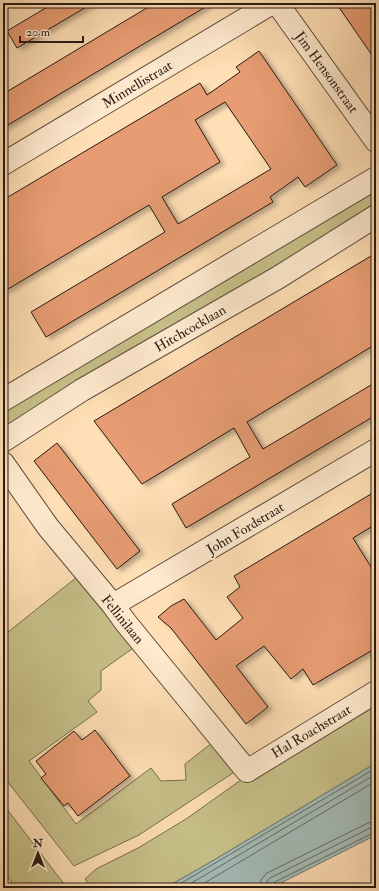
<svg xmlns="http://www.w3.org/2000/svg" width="379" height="891" viewBox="0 0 379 891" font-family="'IM FELL Double Pica',serif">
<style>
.green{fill:#c7c089;stroke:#766e4e}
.water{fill:#a3bbb6;stroke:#717b75}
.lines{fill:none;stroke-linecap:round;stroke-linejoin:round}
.shore{stroke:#646b65;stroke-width:1}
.building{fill:#e79c73;stroke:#261b14;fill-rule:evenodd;filter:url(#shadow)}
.minor-casing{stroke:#5c4c3c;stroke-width:24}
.minor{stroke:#ffeacf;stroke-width:22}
.labels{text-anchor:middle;stroke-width:4;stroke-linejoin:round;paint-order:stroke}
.street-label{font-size:14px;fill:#261b14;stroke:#ffeacf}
</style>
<defs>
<filter id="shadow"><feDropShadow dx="4.5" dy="2.5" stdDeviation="2" flood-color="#0004"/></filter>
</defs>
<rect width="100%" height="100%" fill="#ffdfb5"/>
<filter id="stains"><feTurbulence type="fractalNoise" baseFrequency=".005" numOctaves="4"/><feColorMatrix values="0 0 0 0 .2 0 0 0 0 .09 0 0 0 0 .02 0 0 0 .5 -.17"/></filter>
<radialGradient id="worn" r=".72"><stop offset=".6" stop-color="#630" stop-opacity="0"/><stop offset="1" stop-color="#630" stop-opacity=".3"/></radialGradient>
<path class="green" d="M376,189V208L3,433V410Z
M77,577L136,646L101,671V690L88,701L97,712L29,761L76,824L151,768L161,781L186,780L185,764L212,743L236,771L139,835L74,866L3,776V636Z
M376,701V763L209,863L165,888H92L85,879L96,869L138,848L186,819L241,780Z
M3,804L67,888H16L3,870Z"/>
<path class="water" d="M376,763V835L271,888H165L209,863Z"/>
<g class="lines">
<path class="shore" d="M173,888L376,768
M183,888L376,774
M196,888L376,781
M259,888L261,880L267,873L368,823L376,821
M265,888L266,883L270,878L370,828L376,827
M270,888L271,885L273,883L373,833L376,832"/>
</g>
<path class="building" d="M54,3H93L17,48L7,31Z
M155,3H212L3,128V94Z
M336,3H370L376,12V61Z
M259,51L337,165L305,187L298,177L270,197L273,202L46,337L31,312L165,232L149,205L3,292V200L200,83L207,95L240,72L236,67ZM225,102L271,169L178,224L162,197L220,162L195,120Z
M376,253V344L247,422L263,449L376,382V415L186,528L172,504L250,457L234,428L142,484L94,421Z
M57,443L140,551L117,569L34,461Z
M376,491V524L353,538L376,575V648L313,685L303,669L291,679L264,646L236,666L268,707L246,724L171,628L158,617L171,606L184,599L216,640L243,618L227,597L240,587L234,576Z
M95,730L130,776L78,816L68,803L64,806L41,778L46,774L36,761L74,731L82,740Z"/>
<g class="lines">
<defs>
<path id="minor" d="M277,3L376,141
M3,164L272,3
M3,400L376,178
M3,441L82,390L279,277L376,216
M3,463L48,527L113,605L126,623L247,771L376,692
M113,605L376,450"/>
</defs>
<use href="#minor" class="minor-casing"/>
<use href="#minor" class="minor"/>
</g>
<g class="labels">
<g class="street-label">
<text transform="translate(327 72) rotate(54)" y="5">Jim Hensonstraat</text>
<text transform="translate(137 84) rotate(-31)" y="5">Minnellistraat</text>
<text transform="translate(190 328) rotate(-30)" y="5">Hitchcocklaan</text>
<text transform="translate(245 528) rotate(-31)" y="5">John Fordstraat</text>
<text transform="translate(123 619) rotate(51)" y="5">Fellinilaan</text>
<text transform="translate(311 731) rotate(-31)" y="5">Hal Roachstraat</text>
</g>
</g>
<rect width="379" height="891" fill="none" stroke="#ffdfb5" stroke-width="16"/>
<rect x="4" y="4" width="371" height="883" fill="none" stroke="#261b14" stroke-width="2"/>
<rect x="8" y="8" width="363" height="875" fill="none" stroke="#261b14"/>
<g transform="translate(38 853)" stroke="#ffeacf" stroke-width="3" paint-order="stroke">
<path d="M0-3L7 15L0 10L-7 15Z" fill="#261b14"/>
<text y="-6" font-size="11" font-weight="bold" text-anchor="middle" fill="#261b14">N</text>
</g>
<path d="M20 36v6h63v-6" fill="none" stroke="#261b14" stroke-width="2"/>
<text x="26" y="36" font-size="12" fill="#261b14" stroke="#ffeacf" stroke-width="3" paint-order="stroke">20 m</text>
<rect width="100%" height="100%" filter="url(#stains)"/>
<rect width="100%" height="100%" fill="url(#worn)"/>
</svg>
